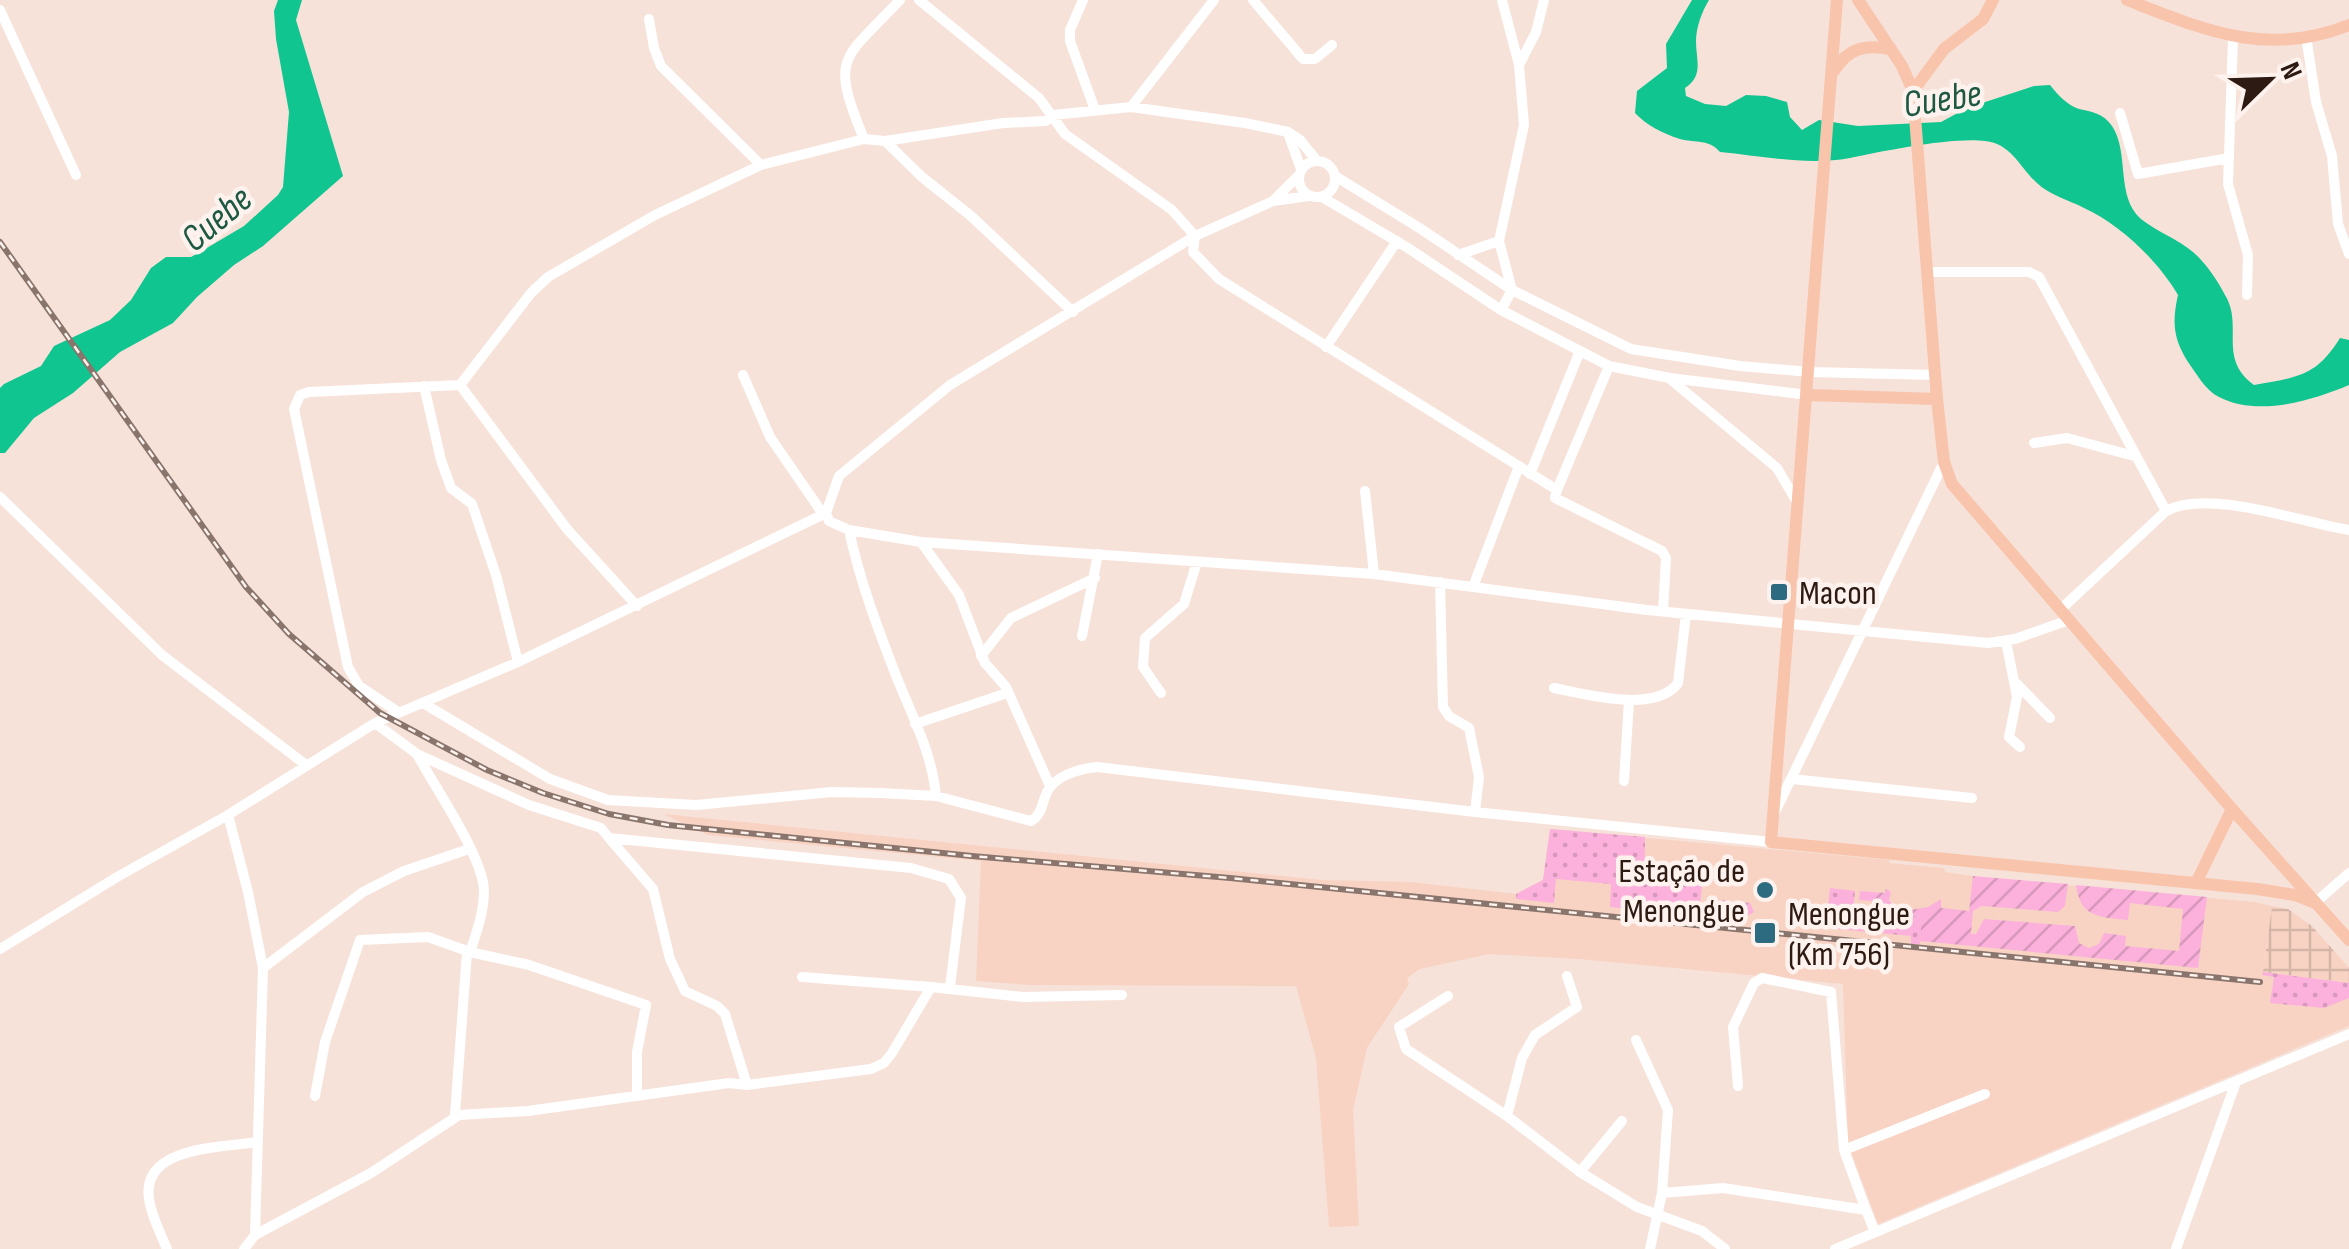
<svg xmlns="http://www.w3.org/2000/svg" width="2349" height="1249" viewBox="0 0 2349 1249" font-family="'Sofia Sans Condensed',sans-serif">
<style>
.built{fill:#f8d3c4}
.industrial{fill:url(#industrial-grid)}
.grass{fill:url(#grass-dots)}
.garden{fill:url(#garden-furrows)}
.water{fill:#10c58f}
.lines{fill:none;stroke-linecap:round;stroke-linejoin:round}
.minor{stroke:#fff;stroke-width:10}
.major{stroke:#f8c4ac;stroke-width:12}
.rail-casing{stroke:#89756c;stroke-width:6}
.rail{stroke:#fdf2ed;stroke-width:2.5;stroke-dasharray:8;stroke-linecap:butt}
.poi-dot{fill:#2d6b81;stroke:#fdf2ed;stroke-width:4}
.labels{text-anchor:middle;stroke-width:9;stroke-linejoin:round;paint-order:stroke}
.poi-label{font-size:35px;fill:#2d1a12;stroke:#fdf2ed;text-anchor:start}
.water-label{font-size:38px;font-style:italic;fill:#1c5842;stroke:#fdf2ed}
</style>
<defs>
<pattern id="industrial-grid" width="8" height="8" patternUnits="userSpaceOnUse" patternTransform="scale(2.5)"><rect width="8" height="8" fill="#f8d3c4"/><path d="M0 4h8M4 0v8" fill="none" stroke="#d5b5a7"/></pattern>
<pattern id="grass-dots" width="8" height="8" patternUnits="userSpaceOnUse" patternTransform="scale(2.5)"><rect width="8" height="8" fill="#fbb1db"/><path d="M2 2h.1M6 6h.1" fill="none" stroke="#d798bb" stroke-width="1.8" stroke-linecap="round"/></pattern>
<pattern id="garden-furrows" width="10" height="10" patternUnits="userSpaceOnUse" patternTransform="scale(2.5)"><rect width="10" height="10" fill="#fbb1db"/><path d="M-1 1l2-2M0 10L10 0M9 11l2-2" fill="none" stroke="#d798bb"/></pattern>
</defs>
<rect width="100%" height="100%" fill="#f7e2d9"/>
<path class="built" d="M663,814L1322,880L1411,882L1516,894L1543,880L1550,829L1889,860V863L1944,868L1945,872L1980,877L2254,902L2272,906L2263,971L2349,983V1026L1878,1224L1848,1144L1843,984L1579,959L1489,954L1420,969L1407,978L1409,984L1367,1048L1353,1110L1359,1226L1329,1227L1316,1058L1296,986L1031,985L976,981L981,861L708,835Z"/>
<path class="industrial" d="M2272,906L2288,909L2312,926L2349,968V983L2263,972Z"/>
<path class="grass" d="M1550,829L1645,837V874L1656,875L1657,871L1703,875L1699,916L1610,907L1611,884L1556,879L1554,903L1516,899V894L1543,880Z
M1830,888L1855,891L1853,913L1857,917L1873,918L1874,912L1922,917L1920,944H1911V936L1826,928Z
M2263,972L2349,983V998L2324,1008L2270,1003L2274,977L2262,975Z"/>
<path class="garden" d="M1973,876L2068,884L2065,906L2058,912L1982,906L1973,911L1971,934H1976L1984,919L2075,926L2079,943L2089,948L2099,944L2104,933L2126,936L2125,946L2179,951L2183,909L2130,903L2128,920C2100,917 2080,918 2076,885L2207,897L2198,968L1920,941L1922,917L1882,913L1883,902L1859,900L1860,891L1885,893L1886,889L1891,892L1889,900L1898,912L1928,907L1941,899V908L1969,911Z
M1719,900L1750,903L1754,912L1749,915L1718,912L1714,906Z"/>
<path class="water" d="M278,0H302L296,20L343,176L263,246L234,265L197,297L173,323L120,352L73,393L34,418L5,453H0V388L4,384L41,366L54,346L110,320L131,300L151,268L166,257H191L200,252L244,226L278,195L283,187L289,112L276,39L274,11Z
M1692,0H1709C1702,11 1696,28 1696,41C1696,60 1704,76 1685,88L1686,96L1705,104L1726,106L1746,95L1766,96L1787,102L1790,117L1802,130L1819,120L1858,126L1941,122L1967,108L2034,86L2050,85C2058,95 2067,105 2079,109C2092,112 2103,113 2112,126C2130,153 2115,196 2141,219C2157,232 2178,239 2193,252C2205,262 2218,281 2225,295C2244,326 2217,358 2254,385C2297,377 2316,377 2340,338L2349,340V385C2311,401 2258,417 2219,397C2206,391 2196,373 2188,362C2173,338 2172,322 2178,295C2158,261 2121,225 2084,208C2069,200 2049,195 2037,183C2019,167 2012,144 1985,141C1952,137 1884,151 1850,158C1807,166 1762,156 1720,152C1709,139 1696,143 1680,139C1664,134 1646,125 1635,113L1637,91L1667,68L1666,44Z"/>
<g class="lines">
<path class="minor" d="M919,0L1039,98L1065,134L1172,210L1195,236L1193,252L1219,279L1557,490L1555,498L1662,551L1666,558L1663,611
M1083,0L1070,30V41L1095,110
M1253,0L1303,59H1315L1332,45
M0,10L76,175
M649,19L654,48L661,66L761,165
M2306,36L2316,102L2332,156L2338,224L2349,254
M2233,38L2228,184L2248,255L2247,295
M1519,65L1536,32L1544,0
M1131,107L1214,0
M2120,113L2138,174L2229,158
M1288,133L1301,169
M864,139C830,56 842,61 900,0
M885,141L922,177L971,216L1073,312
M1299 179a18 18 0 1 1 36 0a18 18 0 1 1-36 0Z
M1335,176L1421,229L1512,290L1631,349L1740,366L1810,372L1936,375
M1322,197L1408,248L1501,310L1609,366L1670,378L1808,395
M1274,200L1299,175
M1458,255L1499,241
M1927,272H2029L2039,277L2166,511L2060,610
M1501,310L1512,290L1499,241L1524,125L1519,65L1502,0
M1326,347L1397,241
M743,375L770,437L823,514
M1670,379L1777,468L1797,502
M460,385L531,293L548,277L655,215L761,165L864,139L885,141L1003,123L1046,121L1053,115L1131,107L1245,123L1288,132L1300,140L1317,161
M424,386L441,460L451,488L472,504L496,575L518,662
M2034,443L2067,438L2134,456
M1530,474L1580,351
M1557,490L1609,366
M1365,491L1374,574
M0,497L162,655L306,765
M2166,511C2210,488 2302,523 2349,530
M826,513L829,521L849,530L921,542L1374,574L1647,610L1988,643L2015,639L2069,620
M849,530C860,582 878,629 897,678C913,718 932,753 936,796
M921,542L959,595L985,663L1006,687L1050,786
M1440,582L1443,707L1449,716L1469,728L1479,777L1475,812
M1473,587L1519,466
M1082,636L1098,554
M2006,641L2017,697L2009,737L2020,747
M981,656L1011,618L1095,578
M2016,683L2050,718
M1554,688C1585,694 1656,714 1678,683L1686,614
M1161,693L1143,667L1145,638L1184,604L1197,562
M423,703L550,779L608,800L696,805L832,792L881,793L936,796L1031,821C1045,813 1041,797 1051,786C1061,774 1083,768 1097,767L1475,812L1771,842
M398,712L359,686L348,667L294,409L300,395L309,392L460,385L567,529L637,606
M375,723L417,754L529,805L601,828L609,838L911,868L949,879L961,898L950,987
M915,724L1007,693
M417,754C436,789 475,845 483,882C487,903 477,932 470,952H467L455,1115H459
M1792,779L1972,798
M1624,781L1629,701
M1775,812L1944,462
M228,815L248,892L263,968L255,1235
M610,839L653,889L670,959L685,991L717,1006L725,1014L747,1085
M2315,903L2349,873
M0,949L117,877L228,815L375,723L518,662L826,513L839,476L950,385L1195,236L1273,201L1309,196
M263,968L363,892L404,871L469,849
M802,977L931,987
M1448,996L1399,1027L1406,1049L1507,1116L1580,1172L1637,1207L1702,1231L1725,1249
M1636,1040L1668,1110L1662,1193L1650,1249
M1738,1086L1733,1027L1754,983L1762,978L1831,992L1844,1150L1866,1210
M315,1096L325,1042L360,940L428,937L470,952L529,965L646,1005L637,1052V1095
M1507,1116L1522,1058L1535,1035L1577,1007L1567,976
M1844,1150L1985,1094
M1580,1172L1622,1121
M1662,1193L1723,1188L1866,1210L1875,1232
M167,1249C161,1235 153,1219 150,1204C136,1146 220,1148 257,1142
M244,1249L255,1235L371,1173L459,1115L528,1111L729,1083L747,1085L871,1069L884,1063L892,1053L931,987L1023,997L1122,995
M1835,1249L2349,1034
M2176,1249L2236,1082"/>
<path class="major" d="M1837,0L1771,842L2257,889L2295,895L2315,903
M1858,0L1902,66L1913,91L1937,399L1944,462L1952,484L2232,809L2349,940
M2127,0C2205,30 2266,58 2349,25
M1834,71C1848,48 1865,44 1891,49
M1913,91L1944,49L1983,19L1993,0
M1808,395L1937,399
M2196,883L2232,809"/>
<defs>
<path id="rail" d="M0,242L246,587L289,634L380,713L487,770L543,793L609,814L668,825L972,856L1230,878L2260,982"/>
</defs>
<use href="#rail" class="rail-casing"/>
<use href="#rail" class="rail"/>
</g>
<g class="poi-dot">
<rect x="1769" y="582" width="20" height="20" rx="5"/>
<circle cx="1765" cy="890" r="10"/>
<rect x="1753" y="921" width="24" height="24" rx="5"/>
</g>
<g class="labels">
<g class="poi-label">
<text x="1799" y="604">Macon</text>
<text x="1745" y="882" text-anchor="end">Estação de<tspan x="1745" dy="40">Menongue</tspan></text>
<text x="1788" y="925">Menongue<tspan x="1788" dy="40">(Km 756)</tspan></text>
</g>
<g class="water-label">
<text transform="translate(1942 98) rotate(-9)" y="13">Cuebe</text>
<text transform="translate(216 218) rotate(-40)" y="13">Cuebe</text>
</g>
</g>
<g transform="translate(2269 80) rotate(67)" stroke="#fdf2ed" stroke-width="8" paint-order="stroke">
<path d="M0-8L18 38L0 25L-18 38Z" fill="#2d1a12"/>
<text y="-15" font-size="28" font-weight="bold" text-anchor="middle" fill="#2d1a12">N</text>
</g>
</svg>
